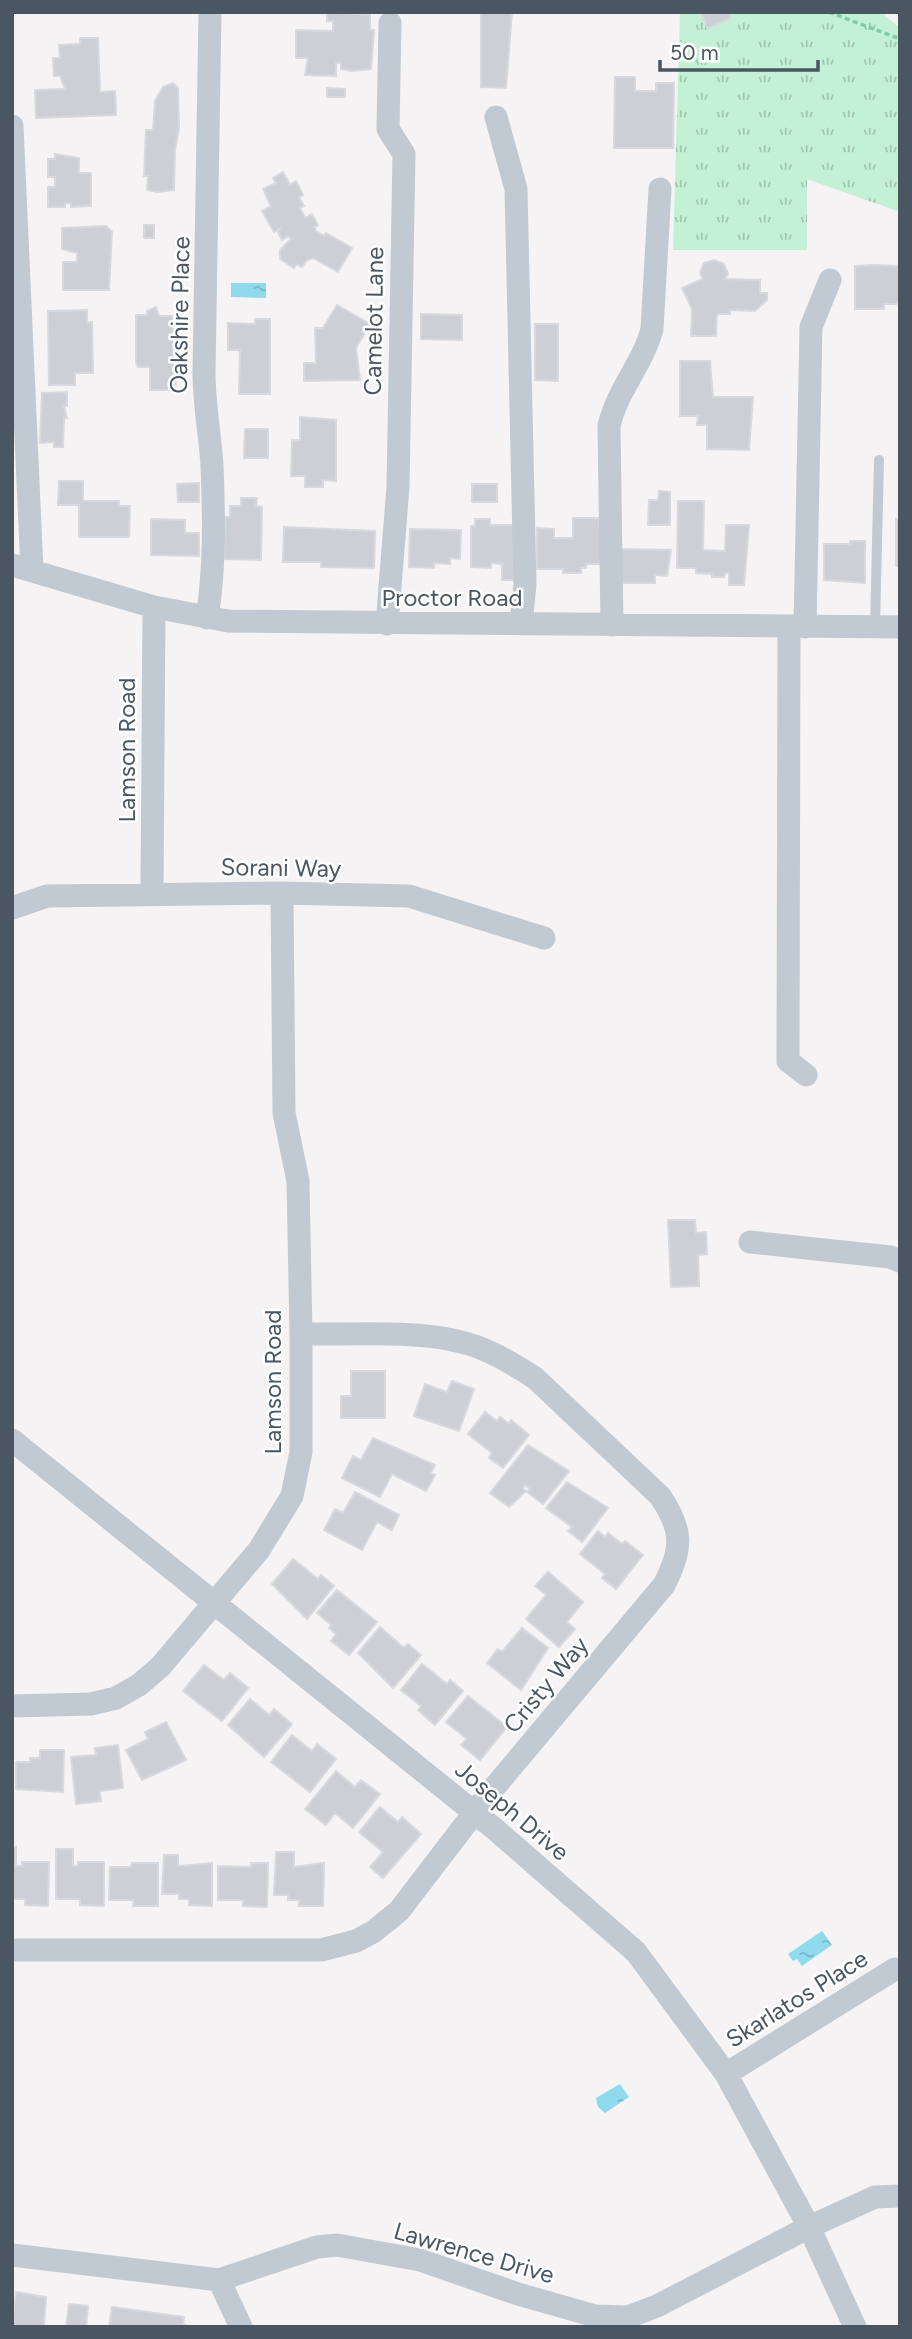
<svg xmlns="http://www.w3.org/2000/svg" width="912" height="2339" viewBox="0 0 912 2339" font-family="Figtree,sans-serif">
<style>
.grass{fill:url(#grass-tufts)}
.water{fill:url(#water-ripples)}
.building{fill:#cdcfd5;stroke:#d7d9de;stroke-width:2}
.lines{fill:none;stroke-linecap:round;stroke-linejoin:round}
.path{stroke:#7ad0a6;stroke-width:3.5;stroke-dasharray:5 3.5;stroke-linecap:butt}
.service{stroke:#c1cad2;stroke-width:10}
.minor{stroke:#c1cad2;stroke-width:23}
.labels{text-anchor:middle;stroke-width:5;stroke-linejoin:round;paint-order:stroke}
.street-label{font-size:24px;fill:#4a5661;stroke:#fff}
</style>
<defs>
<pattern id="grass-tufts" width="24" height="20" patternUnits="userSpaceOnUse" patternTransform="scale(1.75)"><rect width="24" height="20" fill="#c3f1d5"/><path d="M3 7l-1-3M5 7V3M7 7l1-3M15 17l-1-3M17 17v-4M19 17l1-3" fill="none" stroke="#a0c6b0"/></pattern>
<pattern id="water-ripples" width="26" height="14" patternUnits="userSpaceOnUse" patternTransform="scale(1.75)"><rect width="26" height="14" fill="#90daee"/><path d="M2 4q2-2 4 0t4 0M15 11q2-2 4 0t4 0" fill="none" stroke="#78b4c4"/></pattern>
</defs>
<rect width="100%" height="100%" fill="#f5f3f3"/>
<path class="grass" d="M680,12H881L900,28V212L807,179V250H673Z"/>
<path class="water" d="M231,283H266V298L231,297Z
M822,1931L832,1945L802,1966L797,1959L793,1961L788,1954Z
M620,2084L629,2097L605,2113L598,2107L596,2098Z"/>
<path class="building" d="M327,12L370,15V30H374L371,69L351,71L341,69V63H336V76L305,75L308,58H296V30L333,31V21H327Z
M481,12H512L506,88L481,87Z
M708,12H728L731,18L708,29L702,15Z
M80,38H98L100,92L115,91L116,115L36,118L35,90L65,89L60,76H54L53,58H60L59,45L80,44Z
M615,77H635V91H656V83H674L673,148H614Z
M173,83L178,88L179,128L175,150L174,190L157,192L147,190L148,176H144L146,130H153L155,101L163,87Z
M327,88L345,89V97H327Z
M55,154L79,158V173H91V206L71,207V203H65V207H48V187H55V177H48V159H55Z
M283,172L290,185L296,181L303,195L299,197L304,206L300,208L305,218L312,214L318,225L314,227L316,231L324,236L326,233L352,248L338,272L313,258L307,260L302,267L296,264L294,268L280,259V250L291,239L289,236L282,240L278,232L281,228L274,232L262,211L271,206L263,189L276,183L273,178Z
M144,225H154V238H144Z
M106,226L112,232L109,290H63V262H77V253L62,249V228Z
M714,260L724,264L728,274L725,279L760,280V293H767V300L755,311L730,310V314H717L716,336H691L692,309L682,288L703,279L700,272L704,263Z
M874,265L900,266V299L896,304H884V309H855V266Z
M337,305L370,324L356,348L360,380L304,381V363H316L315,328H323Z
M156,307L159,316H172V329H178V344H173L176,390H150V367H138L136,363V315H147V311Z
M87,310V323L92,322L93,373H75V385H49L48,311Z
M421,314L462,315V340L421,339Z
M255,319H270V394H239L240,350H228V323L255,324Z
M535,324H558V381L535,380Z
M680,361H710L713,397H753L749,450L707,449V425H697L698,416H680Z
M67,392V406H64L67,418H64L63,447H54V442L40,443L42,393Z
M300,417L336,420V481L323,480V487H305V476H291L292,440H300Z
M245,429H268V458H244Z
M59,481H83V501H119V506H130L129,537H79V505H58Z
M199,483V502H178L177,484Z
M472,484H497V502H472Z
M659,491L670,492V525H648L649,500H658Z
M241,498H257L256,506L262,507L261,560L224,559L225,517H230V506H241Z
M678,501H704L703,550L725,551L726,525H749L744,585H729V573H725L724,577H712V574L696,573V568H677Z
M573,518H599L602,564H586V568H581V573H563V569H537V528L554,529V538H573Z
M151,519L185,520V533H199V556L151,555Z
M475,519H490V525H514L518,580H502V564L491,563V568L471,567V526H475Z
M896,519H900V566H896Z
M284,527L375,531L374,568L321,567V562H283Z
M410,529L461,530L460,559L450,558V564L434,563V568L409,567Z
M850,541H865V583L824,580V544H850Z
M620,549L671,550L667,576L655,575V583H621Z
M668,1220H695L696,1233L706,1232L707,1254L698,1255L699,1286L671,1287Z
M351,1371H385V1418H341V1396H351Z
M452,1381L474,1389L459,1431L414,1416L425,1384L447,1392Z
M485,1412L497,1421L500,1417L509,1424L511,1420L529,1435L503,1468L489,1458L492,1453L468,1434Z
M373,1438L435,1465L431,1473L435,1475L426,1491L392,1474L380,1497L342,1478L353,1456L361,1460Z
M528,1445L569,1471L543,1504L527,1492L530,1489L525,1485L523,1489L526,1491L509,1507L490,1493Z
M567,1482L608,1508L582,1542L568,1531L572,1527L546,1508Z
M355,1492L399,1515L392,1530L377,1522L362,1550L324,1530L335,1509L343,1513Z
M598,1531L605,1537L608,1533L622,1544L625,1541L643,1555L616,1589L602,1578L605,1574L580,1554Z
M293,1559L318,1579L321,1575L334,1586L307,1619L272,1584Z
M548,1572L583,1602L567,1622L575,1629L559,1647L526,1619L546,1595L535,1586Z
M337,1590L377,1622L349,1655L331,1641L336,1634L329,1628L331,1625L317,1613Z
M380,1627L404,1648L408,1644L421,1655L393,1688L358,1653Z
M522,1628L548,1648L521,1690L487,1663L498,1649L502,1652Z
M422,1664L447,1684L450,1680L463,1691L435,1725L418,1710L421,1706L401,1690Z
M204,1665L224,1680L230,1673L248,1688L222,1721L183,1691Z
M468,1696L507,1727L480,1760L461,1745L467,1739L446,1722Z
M250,1699L269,1715L274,1709L292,1724L264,1757L228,1725Z
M166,1722L186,1760L142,1780L126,1750L148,1739L145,1732Z
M292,1735L312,1751L317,1744L336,1759L310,1792L271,1762Z
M118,1745L123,1788L100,1791L101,1801L76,1804L71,1757L96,1755L95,1748Z
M40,1750H64L63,1792L16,1789V1762H30V1758H40Z
M336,1771L355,1787L361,1780L380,1794L353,1828L335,1813L326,1825L305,1809Z
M380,1807L398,1822L402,1817L421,1834L383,1878L370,1867L383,1852L359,1832Z
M12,1847H16V1866H22V1862H49L48,1906L25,1905V1899H12Z
M56,1849H73V1866H78V1862H104V1906L80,1905V1899H56Z
M276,1852H294V1867L324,1863L323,1906H299V1900H288V1895H274Z
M164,1855H178V1866L212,1863V1906L189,1905V1899H179V1894H162Z
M132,1863H158V1906H133L134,1900H109L110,1867H131Z
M251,1863H268L267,1907L243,1906V1900H218V1866L251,1867Z
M16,2292L46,2297L44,2327H12Z
M69,2304L88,2306L86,2327H66Z
M112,2307L184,2317L183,2324L190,2327H109Z"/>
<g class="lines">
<path class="path" d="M829,12L900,39"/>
<path class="service" d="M875,627L879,460"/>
<path class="minor" d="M496,117L516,189L525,584L521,624
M12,126L32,571
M12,565L154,607L228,621L900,627
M207,618C215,569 214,515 212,465C210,434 204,404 204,373L210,12
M387,624L398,487L404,154L388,129L390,23
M612,625L609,426C617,390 643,364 652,329L660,189
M789,627L788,1061L806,1075
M805,627L811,327L830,280
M152,893L154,607
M12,908L47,896L282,893L409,896L544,938
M750,1242L890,1257L900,1261
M12,1440L496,1830L636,1952L726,2074L809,2227L855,2327
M12,1706L91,1704L116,1698L139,1685L160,1667L259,1550L292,1496L301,1452V1334L298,1181L284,1113L282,893
M12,1950H321L356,1941L373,1932L399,1911L487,1796L664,1585C683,1548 683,1530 660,1496L535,1378C510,1362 486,1347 457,1341C412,1330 348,1335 301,1334
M726,2074L895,1969
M12,2255L219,2280L317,2247L337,2245L420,2260L518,2294L595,2316L628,2317L657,2306L809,2227L875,2197L900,2196
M219,2280L241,2327"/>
</g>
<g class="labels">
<g class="street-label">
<text transform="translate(180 315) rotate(-89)" y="8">Oakshire Place</text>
<text transform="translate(374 321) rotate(-89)" y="8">Camelot Lane</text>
<text x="452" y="606">Proctor Road</text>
<text transform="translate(127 750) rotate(-90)" y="8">Lamson Road</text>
<text transform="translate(281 868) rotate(1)" y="8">Sorani Way</text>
<text transform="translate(273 1382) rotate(-90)" y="8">Lamson Road</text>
<text transform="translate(546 1685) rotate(-50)" y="8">Cristy Way</text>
<text transform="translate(512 1811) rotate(40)" y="8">Joseph Drive</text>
<text transform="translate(797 1999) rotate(-32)" y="8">Skarlatos Place</text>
<text transform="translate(474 2253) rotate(16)" y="8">Lawrence Drive</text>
</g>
</g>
<rect width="912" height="2339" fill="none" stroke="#4a5661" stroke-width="28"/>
<path d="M660 60v10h158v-10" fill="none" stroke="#4a5661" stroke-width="3.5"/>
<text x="670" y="60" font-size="21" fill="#4a5661" stroke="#ffffff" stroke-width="5" paint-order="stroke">50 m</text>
</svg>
